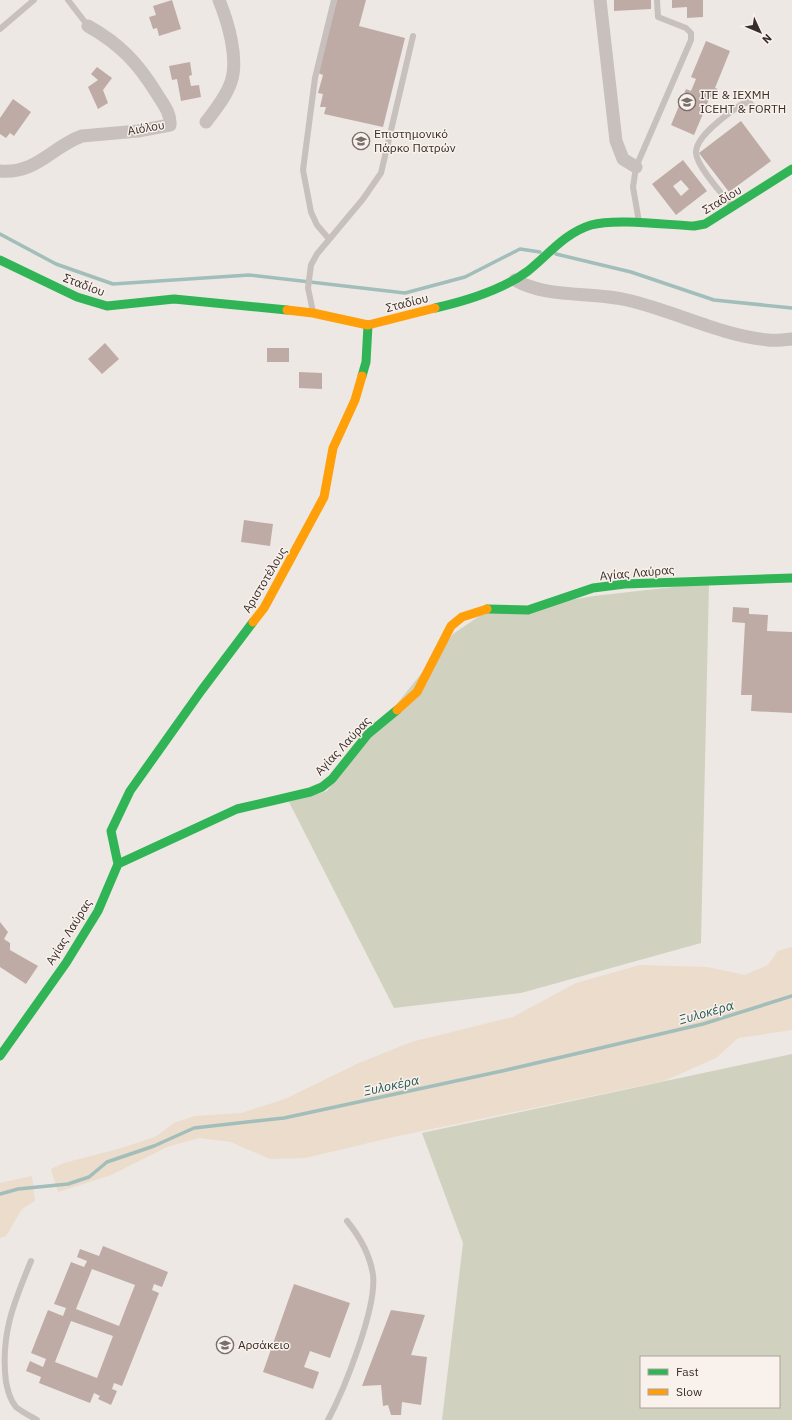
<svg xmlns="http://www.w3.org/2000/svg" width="792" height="1420" viewBox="0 0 792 1420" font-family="'IBM Plex Sans',sans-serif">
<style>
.green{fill:#d0d1be;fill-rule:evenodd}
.sand{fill:#ebdccc}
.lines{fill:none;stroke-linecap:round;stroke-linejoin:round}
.stream{stroke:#a1beba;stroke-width:3.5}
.building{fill:#bfaba6;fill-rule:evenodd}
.lane{stroke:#c7c0bc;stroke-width:6}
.street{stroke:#c7c0bc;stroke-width:13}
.fast{stroke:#30b455;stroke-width:9}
.slow{stroke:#ff9f0a;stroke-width:9}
.labels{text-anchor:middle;stroke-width:3;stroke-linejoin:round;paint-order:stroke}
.poi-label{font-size:12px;fill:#372d2a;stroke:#f9f1eb;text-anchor:start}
.street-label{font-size:12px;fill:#372d2a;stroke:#f9f1eb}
.water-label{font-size:13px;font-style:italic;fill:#225653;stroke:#f9f1eb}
</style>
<rect width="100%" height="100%" fill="#ede8e3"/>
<path class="green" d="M709,583L701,943L521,993L394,1008L289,802L327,791L453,634L481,615L594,596Z
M792,1054V1420H442L463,1243L422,1133ZM641,1357H779V1407H641Z"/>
<path class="sand" d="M792,947V1030L738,1038L716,1058L664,1081L398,1136L305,1158L270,1159L231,1142L199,1138L167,1147L111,1175L58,1192L51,1169L64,1163L118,1149L155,1137L174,1123L195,1116L241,1113L285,1099L359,1063L411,1042L513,1017L576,983L640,965L707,967L745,975L768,965L778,951Z
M32,1176L35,1201L22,1209L6,1236L0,1238V1183Z"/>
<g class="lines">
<path class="stream" d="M0,234L56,264L113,284L249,275L405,293L465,277L520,249L540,252
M556,254L631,272L714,300L792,308
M0,1194L18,1189L68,1184L89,1177L107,1162L154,1146L194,1128L284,1118L502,1071L703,1024L792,996"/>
</g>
<path class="building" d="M172,0L181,29L159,36L157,28L153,29L149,17L156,15L153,6Z
M337,0H366L359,26L405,38L383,127L324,114L326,107H320L323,94L318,93L323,75L318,73Z
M614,0H651V9L614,11Z
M672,0H703V17L687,18V7L672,8Z
M706,41L730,51L715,88L718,89L714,99L710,97L694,135L671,125L686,89L691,91L696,79L691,77Z
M190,62L192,75L189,76L191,86L199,85L201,97L181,101L177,79L172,80L169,66Z
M97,67L112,78L103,90L108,103L98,109L88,87L98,80L91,74Z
M13,99L31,112L14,136L10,133L6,138L0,134V118Z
M741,121L771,161L729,192L699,153Z
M683,160L707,191L676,215L652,184ZM681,180L689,189L681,196L673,186Z
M105,343L119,359L102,374L88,359Z
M267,348H289V362H267Z
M299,372L322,373V389L299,388Z
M244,520L273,524L270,546L241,542Z
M733,607L749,608V614L768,615L767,631L792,632V713L751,711L752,695H741L745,623L732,622Z
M0,922L8,932L4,939L10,943V950L38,966L26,984L0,967Z
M103,1246L168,1272L162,1287L154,1284L152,1290L159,1293L122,1386L114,1383L112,1389L117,1391L111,1405L98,1399L100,1396L94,1393L90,1403L39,1383L41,1377L26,1371L30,1361L43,1367L46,1359L31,1353L48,1310L63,1316L66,1308L54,1304L71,1262L84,1267L87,1261L77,1257L80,1249L99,1256ZM92,1269L135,1285L119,1326L76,1309ZM71,1321L113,1336L97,1378L55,1362Z
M294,1284L350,1303L330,1358L310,1351L304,1367L319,1372L313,1389L263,1372Z
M391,1310L425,1315L411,1355L427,1357L421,1405L402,1402L401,1415H391L388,1405L383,1406L381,1385L362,1386Z"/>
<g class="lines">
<path class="lane" d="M68,0L88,26
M0,29L34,0
M733,207C723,195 697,167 696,153C695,136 729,113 742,104L749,102L756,109
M639,222L633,187L636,167L691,40V33L686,28L658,17L657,0
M329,239L317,225L311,212L303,170L315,78L334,0
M313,312L308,288L311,265L317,254L363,199L381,173L413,36
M31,1261C14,1302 0,1335 6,1382C8,1391 10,1400 16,1407C22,1412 30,1416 37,1420
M328,1420C344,1390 377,1308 373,1275C370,1254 360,1237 347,1221"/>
<path class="street" d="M600,0L616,141L623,159L636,167
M206,122C215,110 226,97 231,82C239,59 228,22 219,0
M0,171C37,174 51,147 82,136L138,131L170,125C171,113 163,104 157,94C138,63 120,44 88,26
M515,280C549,299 590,291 627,300C675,311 719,335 768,340C775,341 784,340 792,339"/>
<path class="fast" d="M0,260L77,297L107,306L174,299L287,310
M435,308C466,301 502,290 528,271C549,254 565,233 591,225C616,218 667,225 694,226L705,224L792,169
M362,376L366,362L368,325
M487,609L528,610L593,588L625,584L792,578
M118,864L111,831L130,791L201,691L253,622
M0,1056L66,963L98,911L118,864L237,809L310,792L322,787L332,779L368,734L397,710"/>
<path class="slow" d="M287,310L313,313L368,325L435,308
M253,622L264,608L324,497L333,448L355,400L362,376
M397,710L417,692L451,626L462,617L487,609"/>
</g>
<defs>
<symbol id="university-ring" viewBox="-11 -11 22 22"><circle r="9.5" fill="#f9f1eb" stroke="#776e6b" stroke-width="1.5"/><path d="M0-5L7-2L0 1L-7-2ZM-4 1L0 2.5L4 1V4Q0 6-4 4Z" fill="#776e6b"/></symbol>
<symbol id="school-ring" viewBox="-11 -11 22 22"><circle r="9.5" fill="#f9f1eb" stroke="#776e6b" stroke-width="1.5"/><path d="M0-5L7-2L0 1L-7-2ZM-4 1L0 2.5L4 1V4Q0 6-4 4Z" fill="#776e6b"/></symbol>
</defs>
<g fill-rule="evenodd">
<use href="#university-ring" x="677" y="92" width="20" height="20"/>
<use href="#university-ring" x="351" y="131" width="20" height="20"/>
<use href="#school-ring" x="215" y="1335" width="20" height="20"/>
</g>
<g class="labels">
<g class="poi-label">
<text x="700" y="99">ΙΤΕ &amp; ΙΕΧΜΗ<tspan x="700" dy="14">ICEHT &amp; FORTH</tspan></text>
<text x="374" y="138">Επιστημονικό<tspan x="374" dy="14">Πάρκο Πατρών</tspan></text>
<text x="238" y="1349">Αρσάκειο</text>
</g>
<g class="street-label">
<text transform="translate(146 128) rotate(-10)" y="4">Αιόλου</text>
<text transform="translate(722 200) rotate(-31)" y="4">Σταδίου</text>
<text transform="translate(84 285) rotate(21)" y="4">Σταδίου</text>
<text transform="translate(407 303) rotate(-14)" y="4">Σταδίου</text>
<text transform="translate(637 573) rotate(-5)" y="4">Αγίας Λαύρας</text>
<text transform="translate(265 580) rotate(-59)" y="4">Αριστοτέλους</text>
<text transform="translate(343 746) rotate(-47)" y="4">Αγίας Λαύρας</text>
<text transform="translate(69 932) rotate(-58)" y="4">Αγίας Λαύρας</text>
</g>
<g class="water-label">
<text transform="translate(706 1012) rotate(-16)" y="5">Ξυλοκέρα</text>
<text transform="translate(391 1085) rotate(-12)" y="5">Ξυλοκέρα</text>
</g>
</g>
<rect x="640" y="1356" width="140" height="52" fill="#f9f1eb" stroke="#aba39e"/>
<rect x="648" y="1369" width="20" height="6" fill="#30b455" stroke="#aba39e"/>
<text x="676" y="1376" font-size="12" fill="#372d2a">Fast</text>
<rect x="648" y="1389" width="20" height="6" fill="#ff9f0a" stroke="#aba39e"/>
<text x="676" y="1396" font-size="12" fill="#372d2a">Slow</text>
<g transform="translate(760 32) rotate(134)" stroke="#f9f1eb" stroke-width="3" paint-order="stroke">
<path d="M0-3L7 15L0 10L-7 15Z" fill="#372d2a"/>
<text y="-6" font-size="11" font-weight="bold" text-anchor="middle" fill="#372d2a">N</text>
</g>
</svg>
